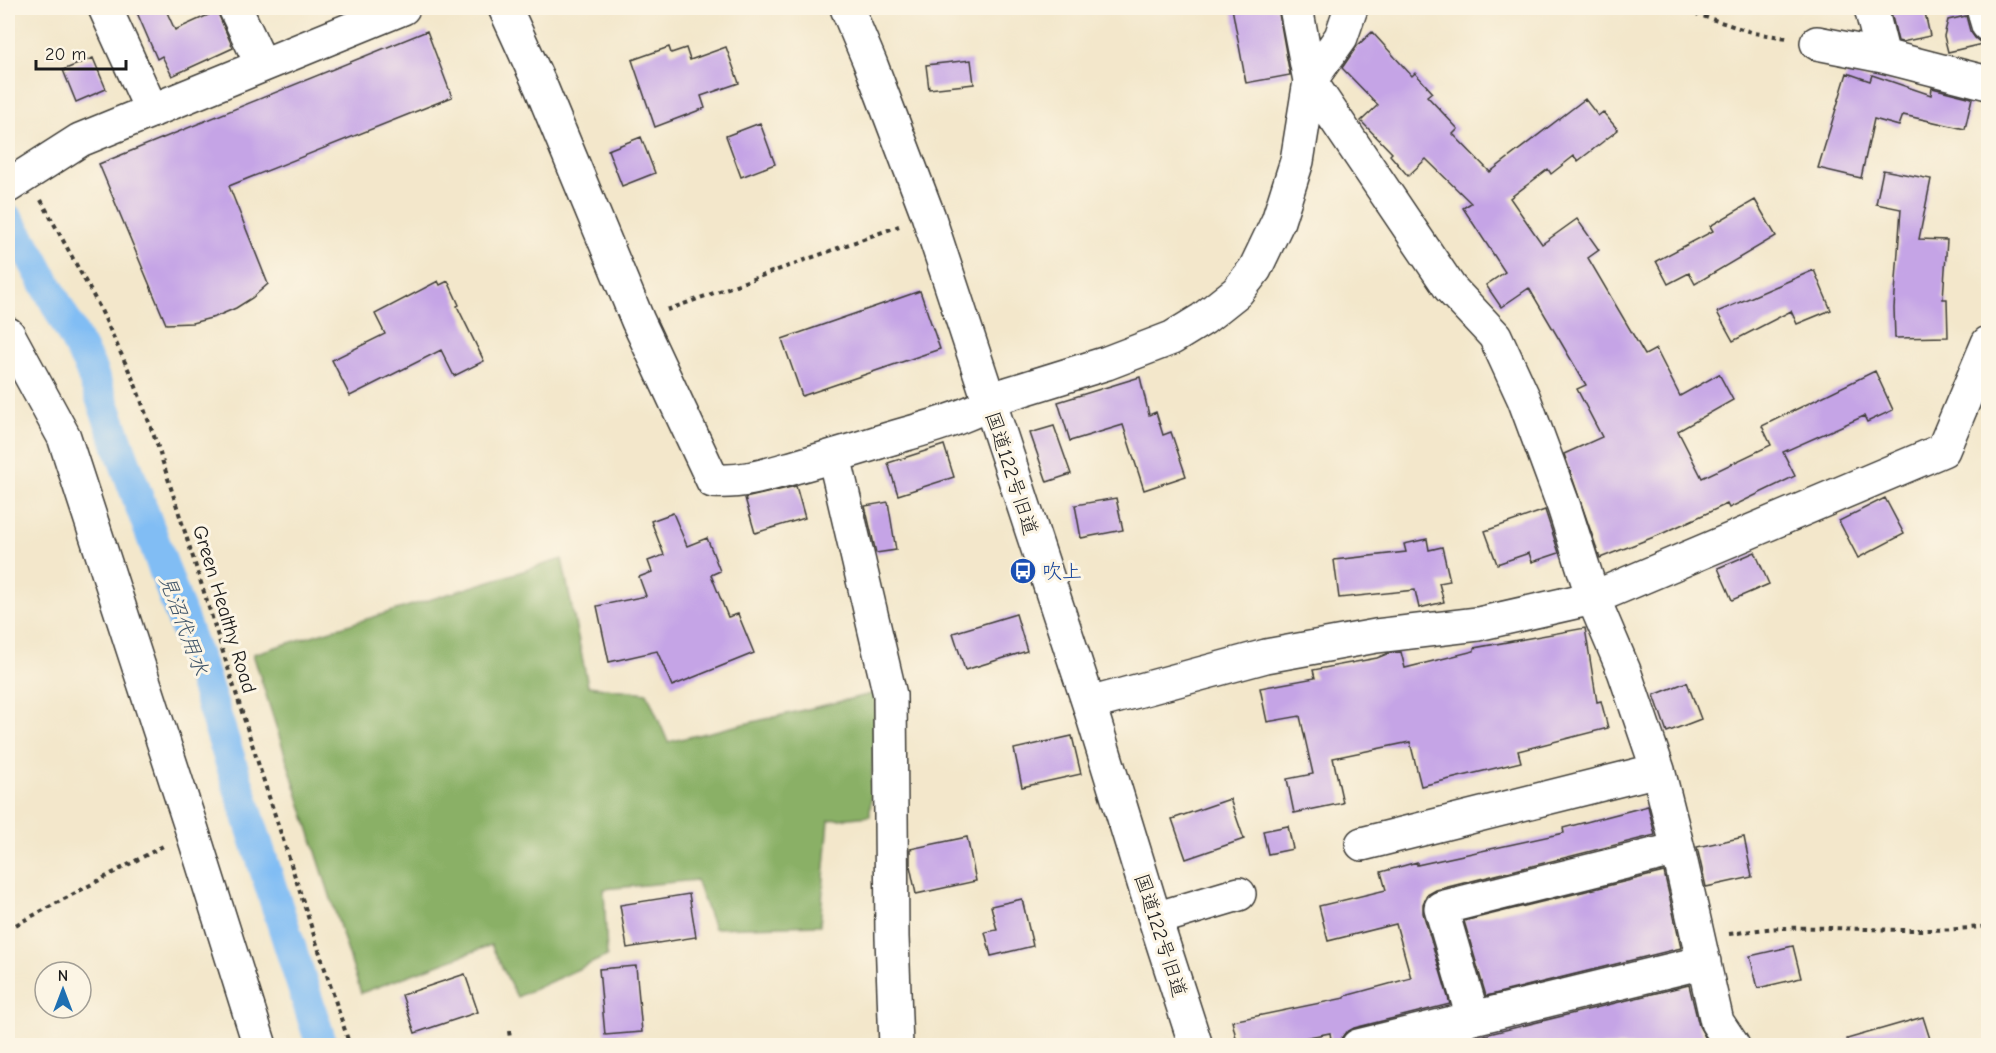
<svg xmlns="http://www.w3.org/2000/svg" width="1996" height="1053" viewBox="0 0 1996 1053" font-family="'Comic Neue','Klee One',sans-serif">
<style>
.forest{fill:#8ab066;stroke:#536641;stroke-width:1.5}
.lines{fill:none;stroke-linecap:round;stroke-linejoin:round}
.canal{stroke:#81bdf4;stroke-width:32}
.building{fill:#c5a4e6}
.minor-casing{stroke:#3c3a36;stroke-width:36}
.path{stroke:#3c3a36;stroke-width:4;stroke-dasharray:4.5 4.5;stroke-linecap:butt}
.minor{stroke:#fff;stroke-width:33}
.labels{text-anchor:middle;stroke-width:6;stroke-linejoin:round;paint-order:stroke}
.street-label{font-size:20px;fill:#1c1c1c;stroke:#fcf5e5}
.transit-label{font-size:20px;fill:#164399;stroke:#fcf5e5;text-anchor:start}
.water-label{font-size:21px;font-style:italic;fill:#3f5468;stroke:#fcf5e5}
</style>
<rect width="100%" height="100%" fill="#fcf5e5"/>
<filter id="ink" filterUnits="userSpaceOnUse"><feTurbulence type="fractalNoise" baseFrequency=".0167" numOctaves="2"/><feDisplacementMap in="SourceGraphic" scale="12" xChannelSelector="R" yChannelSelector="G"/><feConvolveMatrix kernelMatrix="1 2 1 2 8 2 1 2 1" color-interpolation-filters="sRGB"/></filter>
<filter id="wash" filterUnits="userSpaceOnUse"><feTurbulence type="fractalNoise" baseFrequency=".008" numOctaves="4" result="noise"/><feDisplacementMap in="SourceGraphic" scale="24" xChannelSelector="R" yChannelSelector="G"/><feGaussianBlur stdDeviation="1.35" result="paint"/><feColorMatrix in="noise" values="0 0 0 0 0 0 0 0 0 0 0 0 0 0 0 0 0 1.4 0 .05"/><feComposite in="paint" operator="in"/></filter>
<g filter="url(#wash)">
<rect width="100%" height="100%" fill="#f3e7cb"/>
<path class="forest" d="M562,559L588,686L647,693L668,742L876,693L870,816L829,820L820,925L714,928L696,880L604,889L607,956L517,997L491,945L361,993L253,654Z"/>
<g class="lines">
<path class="canal" d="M8,220L32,258L89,365L200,667L322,1046"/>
</g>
<g id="blocks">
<path class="building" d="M135,8H165L175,30L217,11L233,48L172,76L162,56L157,59Z
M1232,8H1278L1290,75L1246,83Z
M1890,8H1924L1930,36L1902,42L1898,41Z
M1966,16L1970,31L1975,38L1982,44L1948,52L1944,36L1948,20Z
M427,31L452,97L229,186L268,284L252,298L236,308L215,317L192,323L166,324L99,164Z
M1372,32L1412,76L1415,73L1432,92L1427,96L1458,129L1453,134L1490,172L1585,99L1598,116L1603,112L1618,130L1578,161L1574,156L1551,174L1548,169L1510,198L1542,244L1577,219L1599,250L1588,258L1645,355L1656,349L1680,396L1719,374L1733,400L1678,431L1702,478L1771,445L1762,426L1875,371L1893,410L1867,422L1864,416L1783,452L1795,476L1729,508L1727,504L1659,535L1600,558L1564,454L1602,437L1577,389L1586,385L1529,288L1501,307L1486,285L1505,272L1463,208L1471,203L1426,159L1408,176L1390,155L1392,153L1361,121L1378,105L1342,68L1357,46Z
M669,47L671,53L686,48L690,60L726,47L739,83L701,96L705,108L655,127L632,60Z
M93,58L106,89L76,102L63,70Z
M971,60L974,84L929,89L926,65Z
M1847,73L1870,81L1872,75L1931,95L1932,88L1972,98L1965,129L1903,115L1899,126L1874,119L1861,178L1818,168Z
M760,123L775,164L741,177L726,136Z
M641,137L655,173L622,186L608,150Z
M1883,170L1931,179L1919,239L1947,240L1943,299H1947L1948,337L1895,338L1894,308L1901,209L1876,204Z
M1755,200L1776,236L1695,284L1689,273L1668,284L1656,261L1713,231L1710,226Z
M1814,270L1831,310L1797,324L1791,311L1733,341L1717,312Z
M438,281L440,285L448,281L459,305L457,306L484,361L454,376L441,350L350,396L332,360L385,334L375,314Z
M920,291L940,349L802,396L782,339Z
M1140,377L1149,415L1156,412L1163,435L1171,432L1186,476L1144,490L1123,425L1070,441L1058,402Z
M1054,426L1071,474L1047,482L1030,433Z
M944,445L954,477L898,495L888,463Z
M796,486L805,518L755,533L745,498Z
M1116,498L1123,530L1081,538L1075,505Z
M1885,498L1904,534L1858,558L1839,521Z
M888,502L896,550L876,553L865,506Z
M1545,510L1559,553L1532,562L1529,553L1497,564L1485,531Z
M673,513L687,546L707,538L720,571L711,575L728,617L738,614L754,653L672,686L657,651L609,662L597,606L646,596L639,577L652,572L648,561L664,555L651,521Z
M1427,539L1429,550L1442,547L1450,581L1439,583L1444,602L1419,608L1415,590L1339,598L1334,560L1406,552L1404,544Z
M1755,552L1769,584L1732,600L1718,568Z
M1016,614L1027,651L965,670L953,633Z
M1585,628L1597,702L1601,701L1608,728L1518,751L1521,762L1421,786L1410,742L1333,758L1343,803L1294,813L1287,779L1313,774L1300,716L1267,722L1260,688L1315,678L1313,670L1377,658L1389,653L1401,652L1405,668L1474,651V648Z
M1687,682L1701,719L1667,732L1654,695Z
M1072,736L1081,774L1022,787L1014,749Z
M1230,799L1244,839L1186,859L1172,819Z
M1648,806L1655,835L1436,890L1427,895L1423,904V913L1450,1004L1354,1028L1345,1033L1340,1040V1046H1332L1330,1033L1283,1042L1284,1046H1238L1232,1021L1345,998V996L1411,978L1396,924L1328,941L1319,906L1386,890L1381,872L1417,862V865L1564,833L1563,828Z
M1288,826L1293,849L1268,854L1263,831Z
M967,837L976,881L916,894L910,866V849Z
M1744,837L1752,877L1706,887L1697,847Z
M1664,872L1681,948L1486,996L1464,921Z
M689,894L696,937L627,948L620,905Z
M1022,899L1033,946L991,956L985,932L997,930L991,906Z
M1793,946L1801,978L1758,988L1750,956Z
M636,966L642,1032L605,1035L599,969Z
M465,974L478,1012L415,1033L402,995Z
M1689,985L1699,1026L1710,1046H1440Z
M1923,1017L1930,1039L1906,1046H1848L1847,1039Z"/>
</g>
</g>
<g filter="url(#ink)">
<use href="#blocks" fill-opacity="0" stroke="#3c3a36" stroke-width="1.5"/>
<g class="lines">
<defs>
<path id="minor" d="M105,8L152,111
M235,8L262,65
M505,8L541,87L638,321L713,481C742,483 767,475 795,467C823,459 851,451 879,442C921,429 967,419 1004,395L1107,363L1172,338L1203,319L1237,292L1255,269L1278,221L1297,161L1310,81L1296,8
M847,8L871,65L928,215L1089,704L1155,919L1196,1046
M1351,8L1341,37L1310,81L1450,288L1495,336L1524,399L1564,507L1593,598L1624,671L1658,770L1678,849L1717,1022L1733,1046
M1871,8L1883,56
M1983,8L1988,25
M1817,43L1883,56L1988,83
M8,186L80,140L403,8
M8,334L64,437L192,830L260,1046
M834,456L890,695L892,937L896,1046
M1089,704L1266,656L1376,636L1478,624L1593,598L1943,450L1988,343
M1362,844L1658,770
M1155,919L1239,894
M1473,1018L1441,908L1678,849
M1358,1046L1704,962"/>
</defs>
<use href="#minor" class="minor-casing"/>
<path class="path" d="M1678,8L1754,33L1787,38
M41,200L100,308L135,384L158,447L260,769L350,1046
M667,310L899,226
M8,929L165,845
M1729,934C1747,932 1766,928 1784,928C1852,926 1921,935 1988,926
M509,1031L511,1046"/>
<use href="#minor" class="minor"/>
</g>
</g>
<defs>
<symbol id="bus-disc" viewBox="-11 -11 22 22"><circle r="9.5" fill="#1a4fb4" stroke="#fcf5e5"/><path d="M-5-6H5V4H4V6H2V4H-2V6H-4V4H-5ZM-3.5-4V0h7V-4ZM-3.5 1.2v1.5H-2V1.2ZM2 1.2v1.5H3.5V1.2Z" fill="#fff"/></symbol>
</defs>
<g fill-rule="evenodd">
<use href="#bus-disc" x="1008" y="556" width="30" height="30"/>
</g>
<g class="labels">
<g class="street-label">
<text transform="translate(1012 473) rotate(72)" y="7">国道122号旧道</text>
<text transform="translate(225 609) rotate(73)" y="7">Green Healthy Road</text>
<text transform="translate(1161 935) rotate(72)" y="7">国道122号旧道</text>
</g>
<g class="transit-label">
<text x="1042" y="578">吹上</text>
</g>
<g class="water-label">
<text transform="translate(184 625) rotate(70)" y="7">見沼代用水</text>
</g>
</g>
<rect width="1996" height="1053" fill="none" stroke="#fcf5e5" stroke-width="30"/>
<g transform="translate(63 990)"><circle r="28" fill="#fcf5e5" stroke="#a29e95" stroke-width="1.5"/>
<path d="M0-4.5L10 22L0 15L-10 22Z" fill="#1f6fb2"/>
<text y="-9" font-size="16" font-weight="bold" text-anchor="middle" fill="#1c1c1c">N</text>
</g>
<path d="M36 60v9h90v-9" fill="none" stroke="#1c1c1c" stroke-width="3"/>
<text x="45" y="60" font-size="18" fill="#1c1c1c" stroke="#fcf5e5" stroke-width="4.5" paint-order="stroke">20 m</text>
</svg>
